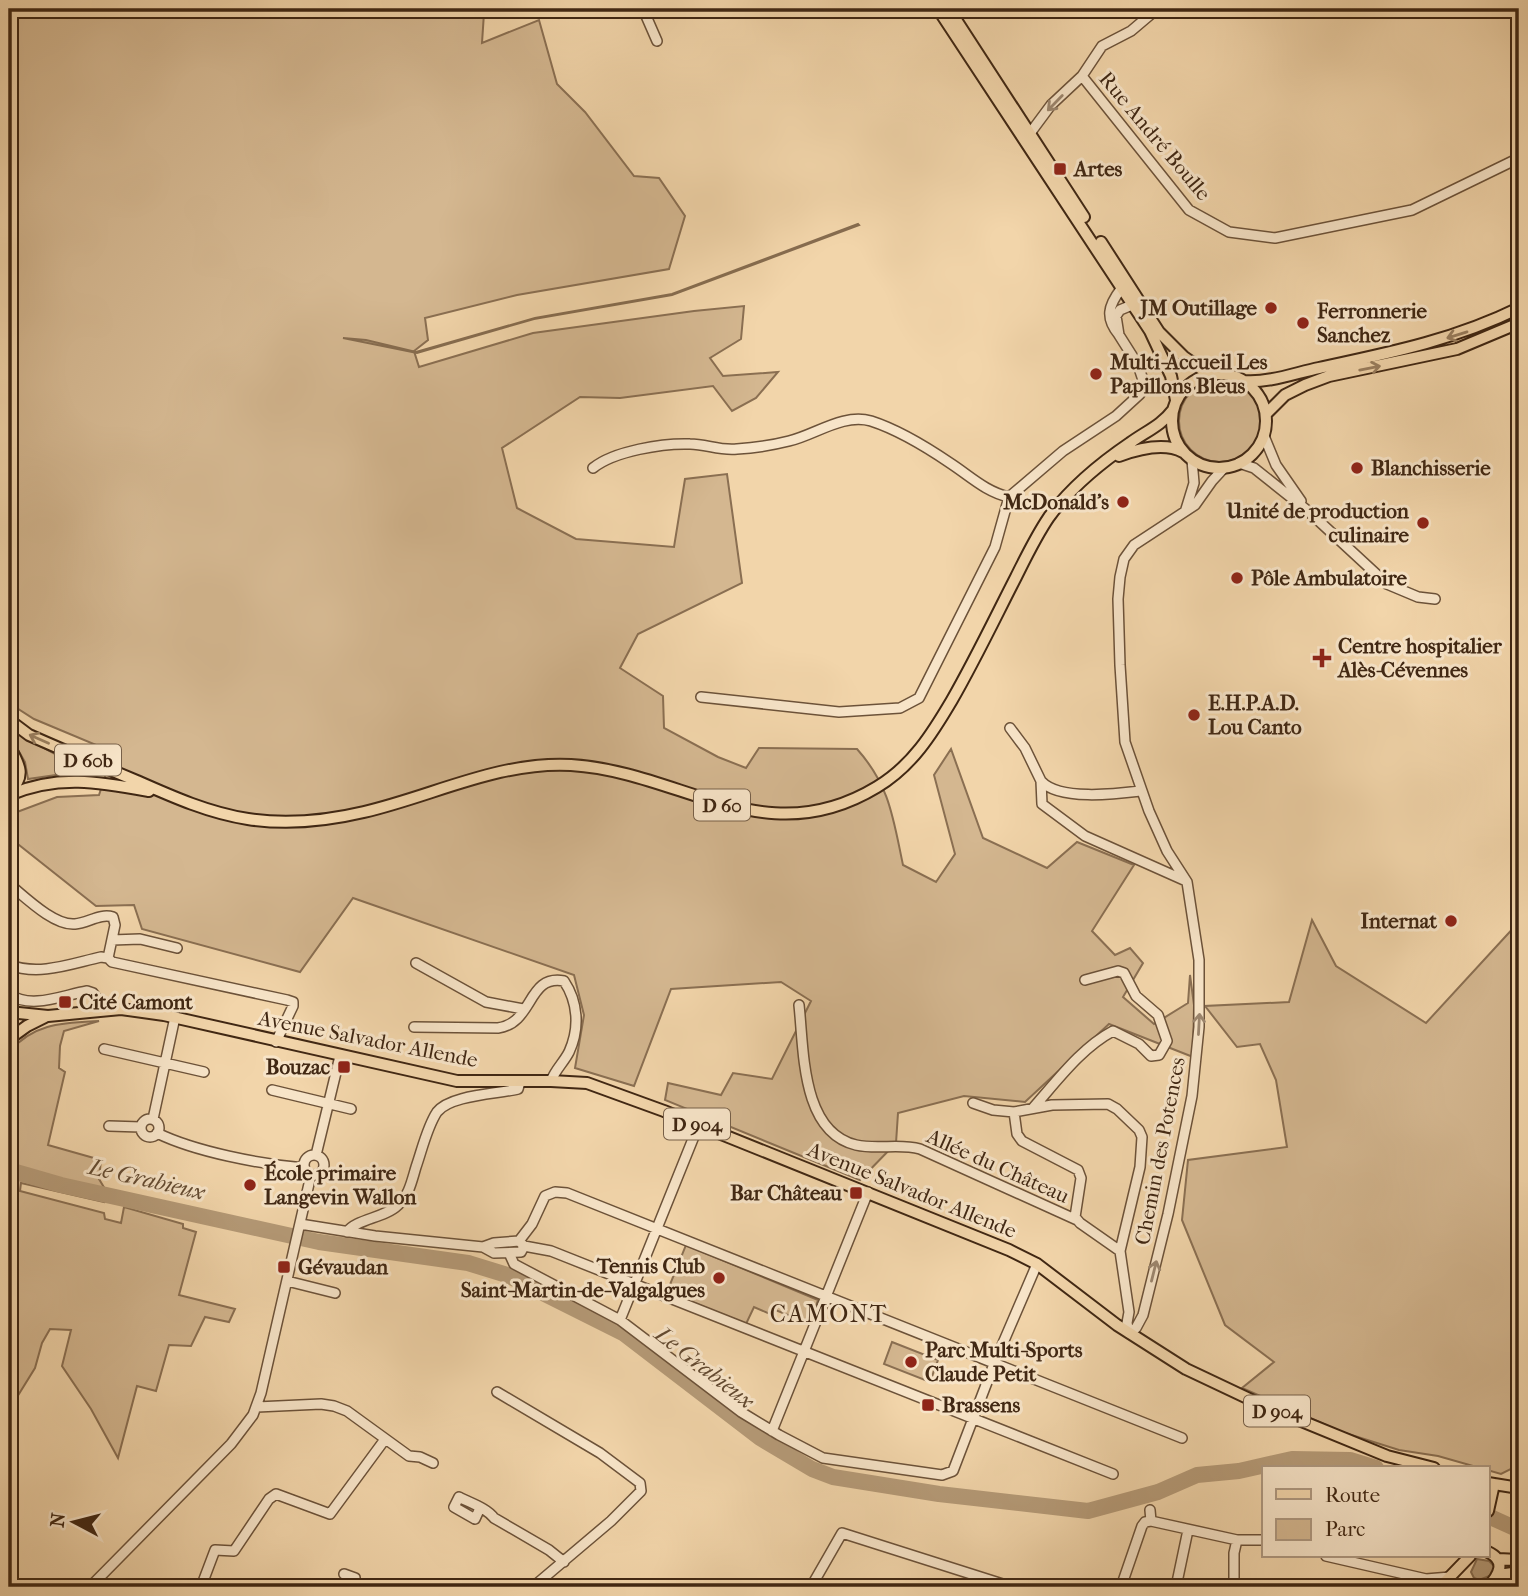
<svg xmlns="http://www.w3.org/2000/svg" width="1528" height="1596" viewBox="0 0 1528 1596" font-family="'IM FELL French Canon',serif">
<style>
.green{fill:#d4b790;stroke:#8a6f52;stroke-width:2}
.water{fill:#b59a77;stroke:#866c4f;stroke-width:2}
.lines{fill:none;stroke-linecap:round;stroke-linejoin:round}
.river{stroke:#b59a77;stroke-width:16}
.minor-casing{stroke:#6c5239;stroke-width:12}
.major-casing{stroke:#402713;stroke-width:14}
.minor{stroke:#f7e4c8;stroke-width:9}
.major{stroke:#f2d5aa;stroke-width:10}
.oneway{stroke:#9c866e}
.oneway2{stroke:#997e5e}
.poi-dot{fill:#8f2418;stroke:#f7e4c8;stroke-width:2.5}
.labels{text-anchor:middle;stroke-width:6;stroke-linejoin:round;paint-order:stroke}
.shield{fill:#f7e4c8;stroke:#776049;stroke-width:2}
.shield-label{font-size:19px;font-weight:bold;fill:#402713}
.street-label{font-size:21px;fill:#402713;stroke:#f7e4c8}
.poi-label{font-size:21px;font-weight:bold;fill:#402713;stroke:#f7e4c8;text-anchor:start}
.water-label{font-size:23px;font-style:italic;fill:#634a31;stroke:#f7e4c8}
.quarter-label{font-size:24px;letter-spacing:2px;fill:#402713;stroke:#f7e4c8}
</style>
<rect width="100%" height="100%" fill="#f2d5aa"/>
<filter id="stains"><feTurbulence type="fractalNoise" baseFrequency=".00286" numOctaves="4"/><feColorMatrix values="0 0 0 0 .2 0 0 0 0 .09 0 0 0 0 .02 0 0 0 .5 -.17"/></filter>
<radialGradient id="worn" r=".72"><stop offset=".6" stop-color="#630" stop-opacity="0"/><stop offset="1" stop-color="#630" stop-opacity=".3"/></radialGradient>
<path class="green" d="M9,9H492L484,13L482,43L539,20L557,84L585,112L634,176L659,178L685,216L669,269L517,295L425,318L428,340L414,351L419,367L533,333L694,311L744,306L741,339L710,358L723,376L778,372L756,398L732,411L713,386L620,398L580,397L502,448L517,508L576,539L674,547L685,479L727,474L742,583L638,634L620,668L663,696L664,728L718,757L746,768L759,748L857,749C890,786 893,818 903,865L936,882L955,854L934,775L951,749L983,838L1047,868L1077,842L1134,865L1092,931L1115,955L1130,948L1143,963L1123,997L1154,1024L1188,1003L1190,975L1194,1005L1193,1057L1109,1024L1025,1102L964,1096L898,1113L896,1143L860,1180L665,1100L668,1083L721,1095L733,1073L772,1079L811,1001L781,982L671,989L634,1086L575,1068L584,1015L574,975L353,898L300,972L142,929L134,905L96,906L9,837V815L57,797L99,795L113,752L34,719L9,703Z
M1179 421a41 41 0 1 1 82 0a41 41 0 1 1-82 0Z
M9,729L57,755L83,767L84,771L28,779L25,762L9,734Z
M1312,920L1336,966L1426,1023L1517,924L1519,926V1465L1501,1474L1438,1456L1399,1450L1342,1432L1242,1388L1274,1362L1225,1325L1182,1220L1188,1160L1287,1147L1276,1080L1260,1044L1237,1047L1205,1006L1289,1002Z
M99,1021L64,1031L60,1046L59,1068L65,1072L48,1145L101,1160L99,1179L105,1189L104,1202L21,1183L20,1191L104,1213L105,1219L121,1223L124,1207L183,1224V1228L196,1232L179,1295L235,1309L229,1322L205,1317L191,1346L169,1345L156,1391L137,1386L118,1458L91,1409L62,1366L71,1330L50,1329L42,1343L35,1368L9,1410V1052C34,1023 62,1023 99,1021Z
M686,1245L818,1300L810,1324L773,1309L770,1314L754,1307L746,1324L667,1292Z
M892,1342L938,1360L930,1382L884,1364Z"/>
<path class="water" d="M858,224L859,225L672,295L534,319L417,353L343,338L366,340L416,352L535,318L672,294Z
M1477,1559L1489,1561L1495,1567L1492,1575L1479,1580L1474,1578L1471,1572Z"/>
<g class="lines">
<path class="river" d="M9,1170L61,1185L319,1242L468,1263L507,1275L623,1333L760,1438L812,1469L833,1477L939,1494L1088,1511L1158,1492L1197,1475L1239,1471L1292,1459L1350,1460L1376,1468
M1488,1516L1519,1530"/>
<defs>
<path id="minor" d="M643,9L657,41
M1082,76L1189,210L1229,232L1275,238L1412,210L1519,158
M1028,136L1051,105L1082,76L1102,46L1131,31L1157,9
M1121,289C1108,306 1105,318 1119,335L1116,316L1120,310L1139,302
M1264,436L1276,465L1301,501
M1239,463L1254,468L1308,511L1387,584L1418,597L1435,599
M593,468C614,451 663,443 690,444C706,444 720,451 737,449C754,448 773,445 789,441C815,435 843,413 871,421C899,430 925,446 950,463C970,476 986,492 1009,497L1063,451L1116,416L1140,394L1143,380L1138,365L1119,335
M1186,509L1194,483L1192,460
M701,697L839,712L900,708L919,698L995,547L1009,497
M1010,728L1025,748L1041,781L1042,804L1085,836L1186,881
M1041,781C1059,801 1116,794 1141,791
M9,884C25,897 54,926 75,924C88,923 100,913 113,917L115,925L108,958
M112,940L140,939L177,948
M416,963L486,1002L523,1009
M9,965C40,976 70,964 101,957L108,958L112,962L287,1000L293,1002V1006L276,1042
M9,994C31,1010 63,995 87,991L93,993L98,1000L101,1010
M799,1005C804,1050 801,1132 856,1145C878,1150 899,1143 920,1149L1077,1220
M414,1027L498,1028C534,1023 527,974 564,981C578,1002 580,1028 569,1052C564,1062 555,1070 551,1081
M104,1049L204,1072
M272,1090L351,1109
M973,1103L993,1110L1014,1112L1017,1134L1022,1141L1078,1170L1081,1178L1075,1217L1080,1223L1120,1251
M1033,1108C1057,1081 1081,1048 1113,1031L1139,1044L1151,1056L1159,1055L1167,1041L1158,1015L1136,996L1124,973L1118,971L1085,980
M1014,1112L1052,1105L1108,1104L1117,1109L1139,1130L1142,1137L1140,1167L1120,1251L1129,1312L1127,1323L1129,1333
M153,1119L175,1017
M141 1128a9 9 0 1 1 18 0a9 9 0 1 1-18 0Z
M109,1126L141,1127
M157,1133C196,1152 260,1164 304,1168
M304 1165a10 10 0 1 1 20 0a10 10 0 1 1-20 0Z
M316,1155L340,1056
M300,1224L375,1236L483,1247L494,1253L521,1252L524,1246
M347,1232C356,1219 385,1218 398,1205C409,1196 412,1180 416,1167C422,1150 427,1127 437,1112C450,1095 497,1094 518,1089L520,1082
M519,1241L532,1224L545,1196L555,1192L567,1193L1182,1438
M483,1247L494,1243L519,1241L524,1246L551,1251L1113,1474
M509,1253L514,1264L620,1320L741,1412L779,1435L823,1458L942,1475L953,1471L994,1364L1037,1264
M287,1281L335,1293
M620,1320L699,1124
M1129,1333L1136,1328L1143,1315L1168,1214L1192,1096L1199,1027V960L1187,882L1167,851L1149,811L1125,742L1120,665L1118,599L1120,577L1124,559L1134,545L1195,505L1212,481L1224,468
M497,1392L600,1453L640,1483L641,1491L611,1521L533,1587
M257,1407L321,1404L334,1406L347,1411L409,1456L420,1457L433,1463
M772,1431L868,1192
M480,1508L475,1519L454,1507L459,1497C470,1503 487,1508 494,1518L549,1550L564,1562
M1150,1510L1151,1521
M1151,1521L1237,1540H1264
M1326,1556L1426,1579L1450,1577
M344,1574L355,1578L354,1587
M90,1587L231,1444L253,1415L261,1393L311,1175
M201,1587L215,1550L234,1551L269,1499L276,1494L330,1514L383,1442L384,1438
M811,1587L842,1533L1012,1587
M1121,1587L1142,1526L1145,1522L1151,1521
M1176,1587L1188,1530
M1234,1587V1553L1237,1540"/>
<path id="major" d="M938,9L1150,331L1171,376L1176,400
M949,9L1084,217
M1101,242L1159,332L1184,357L1209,374
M1172 421a47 47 0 1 1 94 0a47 47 0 1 1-94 0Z
M1244,381C1269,383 1295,373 1319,368C1389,353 1454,340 1519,308
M1266,414L1285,395L1305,385L1329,376L1457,349L1519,323
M1119,456C1138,449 1164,442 1183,452
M9,720L29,735C65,751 101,766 137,781C173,797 209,813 248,819C287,825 326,821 364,812C433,796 499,761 571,765C683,772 765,855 877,787C912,766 932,734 952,700C975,660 995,618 1016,577C1026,557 1036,536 1049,517C1071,487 1099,464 1130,443C1145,432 1162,425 1173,410
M9,746C19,764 27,776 9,792
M9,795C58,774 100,782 149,791
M9,1012L48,1016L121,1009L164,1015L457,1081H551L587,1083L664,1111L1009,1250L1037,1264L1117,1325L1186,1369L1260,1404L1387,1456L1434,1468
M9,1039L27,1026L45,1017
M1488,1483L1519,1488
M1488,1511L1494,1484
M1498,1559L1519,1560
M1499,1575L1519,1572
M1440,1587L1470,1556
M1488,1587C1499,1575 1507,1561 1488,1552"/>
</defs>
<use href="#minor" class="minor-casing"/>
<use href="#major" class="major-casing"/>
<use href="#minor" class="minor"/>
<use href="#major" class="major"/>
</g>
<defs><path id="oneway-shaft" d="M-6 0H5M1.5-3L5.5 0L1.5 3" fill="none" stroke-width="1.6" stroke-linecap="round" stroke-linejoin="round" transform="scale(1.75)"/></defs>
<g class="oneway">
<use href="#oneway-shaft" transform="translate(1055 103) rotate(134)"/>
<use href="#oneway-shaft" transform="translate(1199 1024) rotate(-87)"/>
<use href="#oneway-shaft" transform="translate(1154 1271) rotate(-76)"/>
</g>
<g class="oneway2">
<use href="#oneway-shaft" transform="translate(1457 335) rotate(163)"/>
<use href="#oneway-shaft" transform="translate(1370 368) rotate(-11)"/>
<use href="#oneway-shaft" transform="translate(39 739) rotate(-156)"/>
</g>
<g class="poi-dot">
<rect x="1053" y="162" width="14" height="14" rx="3.5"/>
<circle cx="1271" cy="308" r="7"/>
<circle cx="1303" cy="323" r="7"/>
<circle cx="1096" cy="374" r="7"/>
<circle cx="1357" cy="468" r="7"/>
<circle cx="1123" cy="502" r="7"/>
<circle cx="1423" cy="523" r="7"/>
<circle cx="1237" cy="578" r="7"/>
<path d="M1318.5 647.5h7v7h7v7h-7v7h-7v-7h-7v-7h7z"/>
<circle cx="1194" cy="715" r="7"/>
<circle cx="1451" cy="921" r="7"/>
<rect x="58" y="995" width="14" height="14" rx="3.5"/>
<rect x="337" y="1060" width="14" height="14" rx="3.5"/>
<circle cx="250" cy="1185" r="7"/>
<rect x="849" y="1186" width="14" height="14" rx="3.5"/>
<rect x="277" y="1260" width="14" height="14" rx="3.5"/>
<circle cx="719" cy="1278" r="7"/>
<circle cx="911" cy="1362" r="7"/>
<rect x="921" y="1398" width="14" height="14" rx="3.5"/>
</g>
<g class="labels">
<g class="shield">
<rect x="55" y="744.5" width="66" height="31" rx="5"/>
<rect x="694" y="789.5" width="56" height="31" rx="5"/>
<rect x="664" y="1108.5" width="66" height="31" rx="5"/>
<rect x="1244" y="1395.5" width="66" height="31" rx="5"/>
</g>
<g class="shield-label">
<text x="88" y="767">D 60b</text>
<text x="722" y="812">D 60</text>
<text x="697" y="1131">D 904</text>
<text x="1277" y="1418">D 904</text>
</g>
<g class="street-label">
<text transform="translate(1155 136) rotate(50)" y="7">Rue André Boulle</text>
<text transform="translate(368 1039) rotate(11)" y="7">Avenue Salvador Allende</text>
<text transform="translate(1160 1151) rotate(-79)" y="7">Chemin des Potences</text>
<text transform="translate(998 1166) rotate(24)" y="7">Allée du Château</text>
<text transform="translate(912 1190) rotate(22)" y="7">Avenue Salvador Allende</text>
</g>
<g class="poi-label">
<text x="1074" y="176">Artes</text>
<text x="1257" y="315" text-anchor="end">JM Outillage</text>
<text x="1317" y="318">Ferronnerie<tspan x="1317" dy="24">Sanchez</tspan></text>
<text x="1110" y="369">Multi-Accueil Les<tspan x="1110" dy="24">Papillons Bleus</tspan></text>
<text x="1371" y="475">Blanchisserie</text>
<text x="1109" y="509" text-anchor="end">McDonald's</text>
<text x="1409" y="518" text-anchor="end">Unité de production<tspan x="1409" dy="24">culinaire</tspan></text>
<text x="1251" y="585">Pôle Ambulatoire</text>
<text x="1338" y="653">Centre hospitalier<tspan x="1338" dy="24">Alès-Cévennes</tspan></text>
<text x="1208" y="710">E.H.P.A.D.<tspan x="1208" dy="24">Lou Canto</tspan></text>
<text x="1437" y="928" text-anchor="end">Internat</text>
<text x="79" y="1009">Cité Camont</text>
<text x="330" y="1074" text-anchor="end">Bouzac</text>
<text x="264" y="1180">École primaire<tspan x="264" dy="24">Langevin Wallon</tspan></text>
<text x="842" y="1200" text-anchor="end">Bar Château</text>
<text x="705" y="1273" text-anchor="end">Tennis Club<tspan x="705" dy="24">Saint-Martin-de-Valgalgues</tspan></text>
<text x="298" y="1274">Gévaudan</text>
<text x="925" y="1357">Parc Multi-Sports<tspan x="925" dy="24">Claude Petit</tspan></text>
<text x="942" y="1412">Brassens</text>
</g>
<g class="water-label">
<text transform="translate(147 1179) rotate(13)" y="8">Le Grabieux</text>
<text transform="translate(705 1367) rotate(38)" y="8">Le Grabieux</text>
</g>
<g class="quarter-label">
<text x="829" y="1322">CAMONT</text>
</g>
</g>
<rect width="1528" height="1596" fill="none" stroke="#f2d5aa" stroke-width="35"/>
<rect x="10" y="10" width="1507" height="1575" fill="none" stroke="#402713" stroke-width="3.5"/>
<rect x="18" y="18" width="1493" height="1561" fill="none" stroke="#402713" stroke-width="2"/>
<rect x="1262" y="1466" width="228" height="91" fill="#f7e4c8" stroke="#ae9880" stroke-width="2"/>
<rect x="1276" y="1489" width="35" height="10" fill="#f2d5aa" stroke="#ae9880" stroke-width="2"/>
<text x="1325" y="1502" font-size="21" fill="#402713">Route</text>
<rect x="1276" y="1519" width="35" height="21" fill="#d4b790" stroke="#ae9880" stroke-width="2"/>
<text x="1325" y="1536" font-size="21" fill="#402713">Parc</text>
<g transform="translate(74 1522) rotate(277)" stroke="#f7e4c8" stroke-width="5" paint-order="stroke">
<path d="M0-5L12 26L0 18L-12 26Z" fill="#402713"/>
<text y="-10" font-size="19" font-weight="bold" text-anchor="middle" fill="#402713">N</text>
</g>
<rect width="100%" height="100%" filter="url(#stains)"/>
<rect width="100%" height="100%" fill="url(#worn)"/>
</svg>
